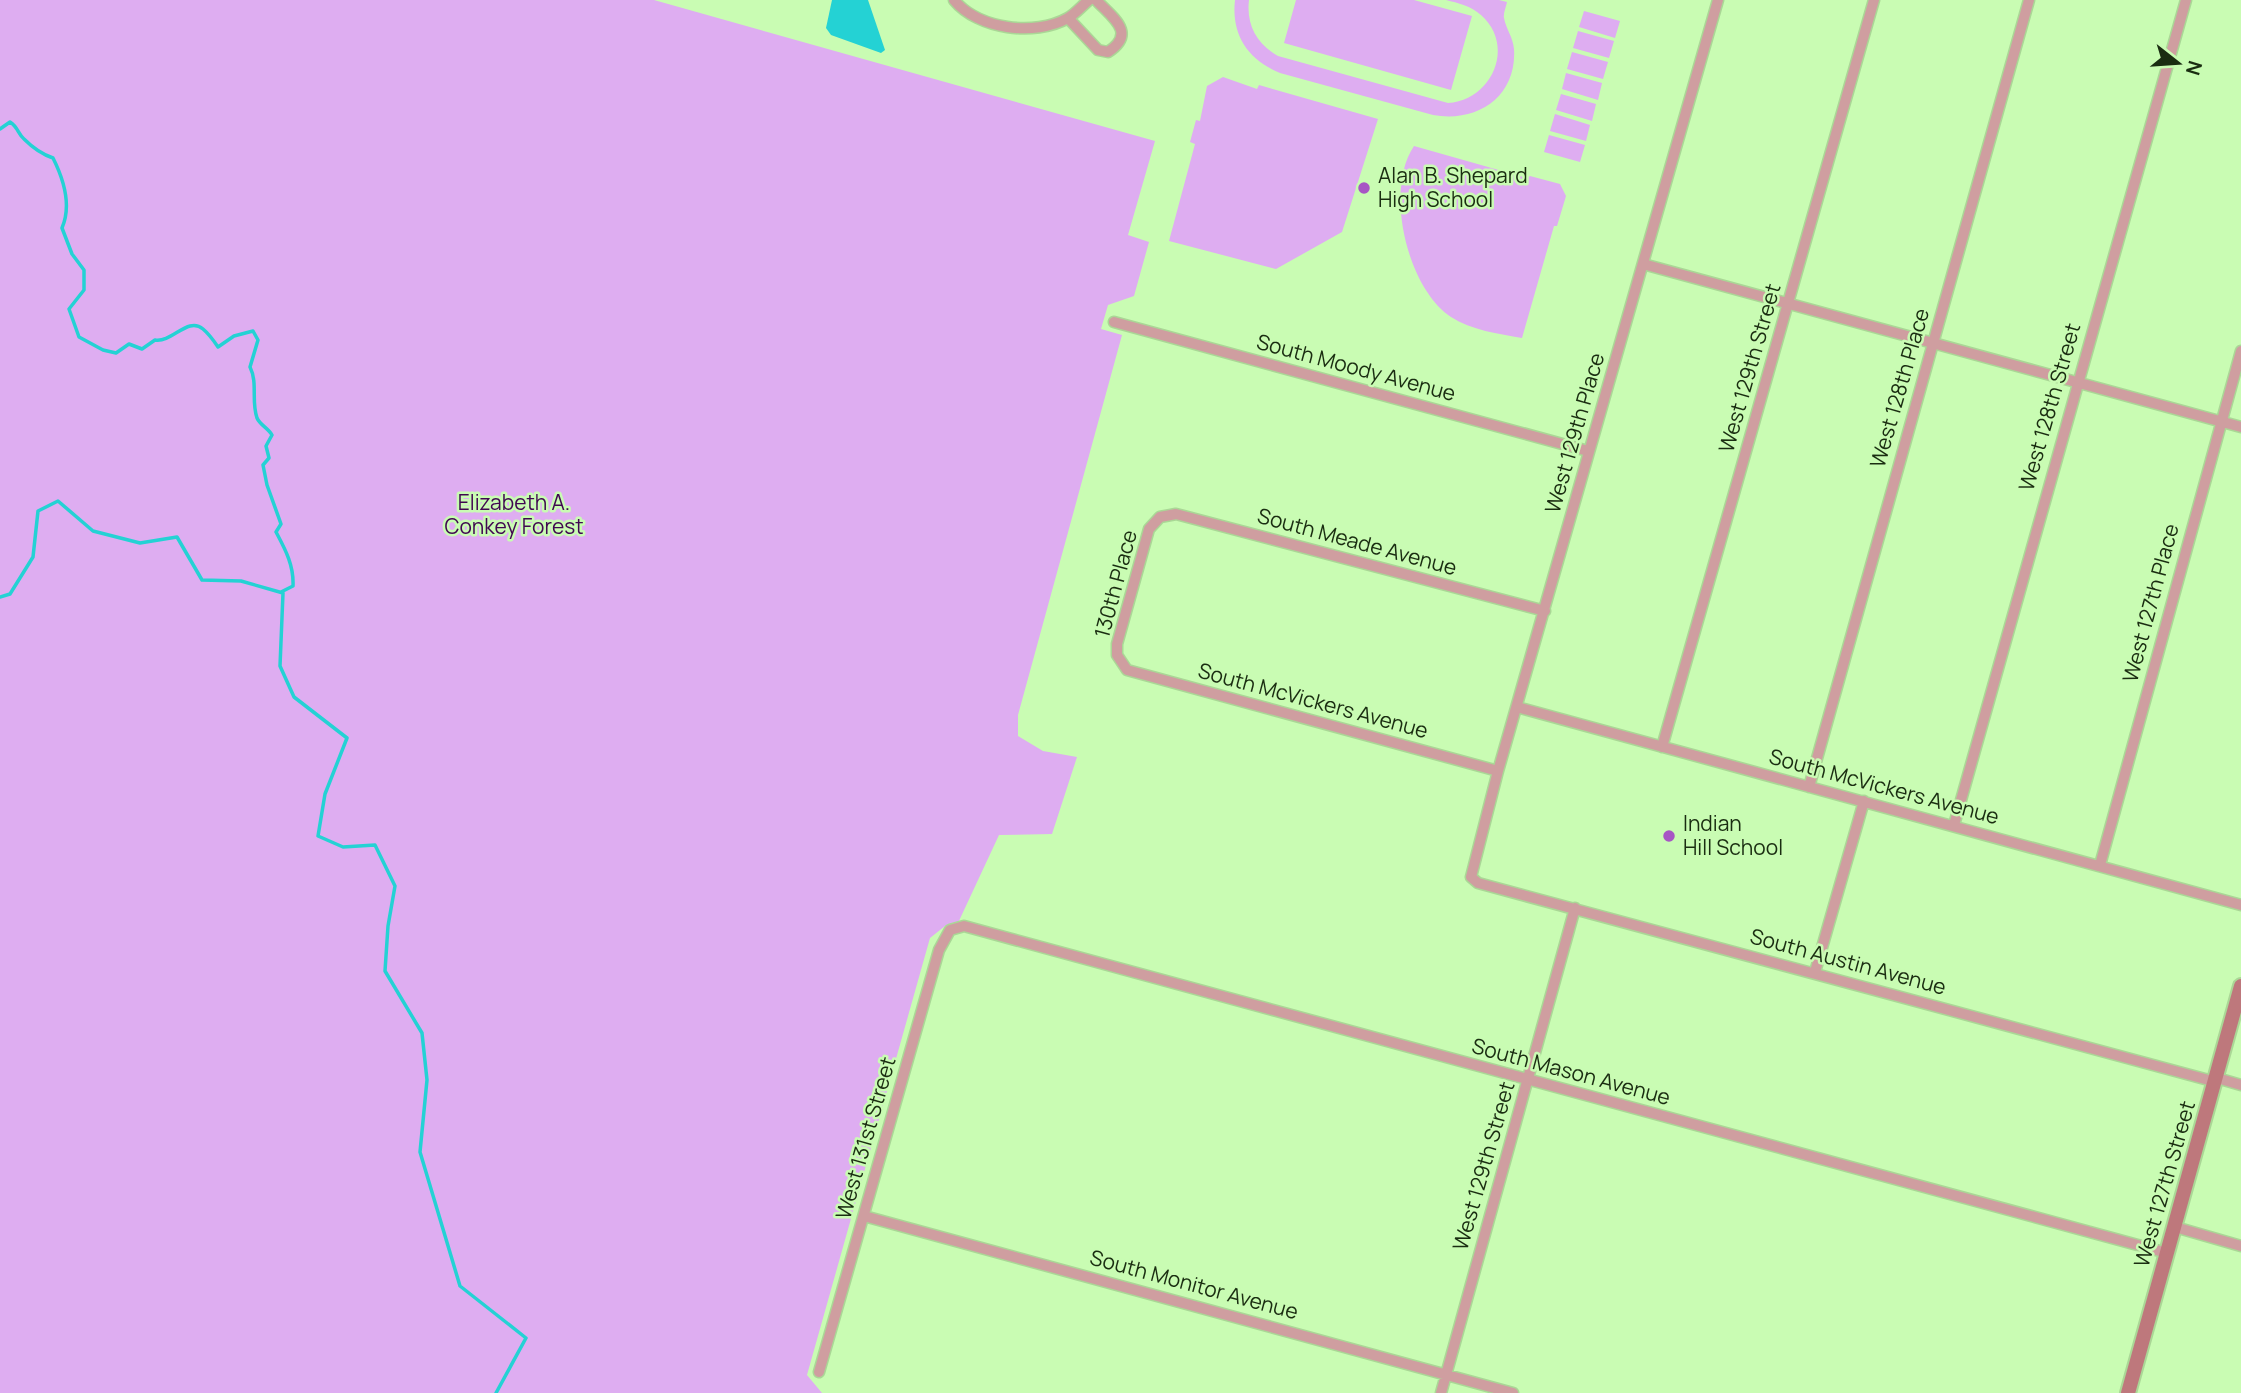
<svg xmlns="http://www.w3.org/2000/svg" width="2241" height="1393" viewBox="0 0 2241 1393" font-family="Manrope,sans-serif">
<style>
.green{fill:#deadf1}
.water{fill:#24d2d4}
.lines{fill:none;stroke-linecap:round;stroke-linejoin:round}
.stream{stroke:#24d2d4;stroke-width:3.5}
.minor-casing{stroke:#aad796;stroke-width:13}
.secondary-casing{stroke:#aad796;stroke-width:18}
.minor{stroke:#cf9ea0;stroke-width:10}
.secondary{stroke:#be787c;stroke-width:14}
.poi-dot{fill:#a755c4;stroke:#c9fcb3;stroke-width:2.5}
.labels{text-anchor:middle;stroke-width:5;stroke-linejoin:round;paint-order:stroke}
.poi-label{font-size:21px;fill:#1a2d11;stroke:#c9fcb3;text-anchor:start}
.street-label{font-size:21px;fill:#1a2d11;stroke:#c9fcb3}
.park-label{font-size:21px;fill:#400751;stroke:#c9fcb3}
</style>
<rect width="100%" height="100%" fill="#c9fcb3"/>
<path class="green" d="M0,0H654L1155,141L1128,235L1149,242L1134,296L1108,305L1101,329L1122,335L1018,715V736L1043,751L1077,757L1052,834L999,835L958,923L945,926L930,938L807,1375L822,1393H0Z
M1235,0H1249C1246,25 1257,44 1278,56L1448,103C1492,100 1516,46 1481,15C1471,6 1458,3 1446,0H1499L1507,2C1506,7 1503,14 1504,18C1506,29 1513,37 1514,49C1517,97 1477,123 1433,115L1280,73C1248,60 1231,35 1235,0Z
M1296,0H1414L1472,16L1451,90L1284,43Z
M1584,11L1620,21L1615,38L1579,27Z
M1578,31L1614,41L1609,58L1573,48Z
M1572,52L1608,62L1603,79L1567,69Z
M1566,73L1602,83L1598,100L1562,89Z
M1223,77L1257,89L1259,85L1378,119L1342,232L1276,269L1169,241L1195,144L1190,142L1196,120L1200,121L1207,86Z
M1561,94L1596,104L1592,121L1556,110Z
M1555,114L1590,125L1586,141L1550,131Z
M1549,135L1585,145L1580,162L1544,152Z
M1414,146L1527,178L1530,176L1560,184L1566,196L1557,226H1554L1522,338C1499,334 1471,330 1451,317C1407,288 1384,190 1414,146Z"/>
<path class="water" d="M832,0H868L885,50L881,53L831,35L826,28Z"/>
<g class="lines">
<path class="stream" d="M0,129L10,122C18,127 18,134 24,139C33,148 41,154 53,158C64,180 72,205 62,228L72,254L84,270V290L69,309L79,337L103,350L116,353L129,344L142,349L155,340C172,343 188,316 203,329C209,334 214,341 218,347L234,336L253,331L258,340L250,367C258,383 251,401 257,418C260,425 268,428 272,435L266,446L269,458L263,465L267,485L281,524L276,532C285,549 294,565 293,586L281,592
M0,597L10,594L33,557L38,511L58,501L93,531L140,543L177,537L202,580L241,581L283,593L280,666L294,697L347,738L325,794L318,836L343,847L375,845L395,886L388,926L385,971L422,1033L427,1080L420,1152L460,1286L526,1338L496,1393"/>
<defs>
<path id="minor" d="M954,0C978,29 1034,37 1068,18C1075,14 1082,6 1089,0
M1718,0L1498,771L1471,877L1478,883L2216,1082
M1068,18L1098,50L1108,52C1137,33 1113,18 1096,0
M1643,264L2241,427
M1114,322L1588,451
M1517,707L2241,905
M1662,747L1874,0
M1498,771L1127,670L1117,655V644L1149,529L1160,517L1176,514L1545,611
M1809,787L2029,0
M1954,825L2186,0
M2100,865L2241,351
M1815,972L1864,801
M2217,1078L2241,1085
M864,1216L1513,1393
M2175,1227L2241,1246
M819,1372L939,950L950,930L964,926L2167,1253
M1441,1393L1575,908"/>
<path id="secondary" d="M2128,1393L2241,986"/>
</defs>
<use href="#minor" class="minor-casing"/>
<use href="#secondary" class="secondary-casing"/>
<use href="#minor" class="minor"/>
<use href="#secondary" class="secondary"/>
</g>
<g class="poi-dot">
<circle cx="1364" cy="188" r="7"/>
<circle cx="1669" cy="836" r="7"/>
</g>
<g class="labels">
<g class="poi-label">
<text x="1378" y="183">Alan B. Shepard<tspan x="1378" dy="24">High School</tspan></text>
<text x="1683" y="831">Indian<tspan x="1683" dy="24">Hill School</tspan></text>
</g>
<g class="street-label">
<text transform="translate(1356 368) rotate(15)" y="7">South Moody Avenue</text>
<text transform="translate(1750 368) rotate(-74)" y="7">West 129th Street</text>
<text transform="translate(1900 388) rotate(-74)" y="7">West 128th Place</text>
<text transform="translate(2050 407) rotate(-74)" y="7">West 128th Street</text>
<text transform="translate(1575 433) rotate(-74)" y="7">West 129th Place</text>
<text transform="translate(1357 542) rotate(15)" y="7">South Meade Avenue</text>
<text transform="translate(1116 584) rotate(-75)" y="7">130th Place</text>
<text transform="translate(2151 603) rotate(-75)" y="7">West 127th Place</text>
<text transform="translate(1313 701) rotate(15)" y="7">South McVickers Avenue</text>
<text transform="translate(1884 787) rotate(15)" y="7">South McVickers Avenue</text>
<text transform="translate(1848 962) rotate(15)" y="7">South Austin Avenue</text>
<text transform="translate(1571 1072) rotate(15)" y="7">South Mason Avenue</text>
<text transform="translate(866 1138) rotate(-74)" y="7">West 131st Street</text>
<text transform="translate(1484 1166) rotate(-74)" y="7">West 129th Street</text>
<text transform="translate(2165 1184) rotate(-74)" y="7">West 127th Street</text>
<text transform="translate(1194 1285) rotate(15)" y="7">South Monitor Avenue</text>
</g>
<g class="park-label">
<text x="514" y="510">Elizabeth A.<tspan x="514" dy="24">Conkey Forest</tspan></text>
</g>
</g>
<g transform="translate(2178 63) rotate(107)" stroke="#c9fcb3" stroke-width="5" paint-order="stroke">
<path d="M0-5L12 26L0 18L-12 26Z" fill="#1a2d11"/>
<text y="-10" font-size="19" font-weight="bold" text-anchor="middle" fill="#1a2d11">N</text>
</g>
</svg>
